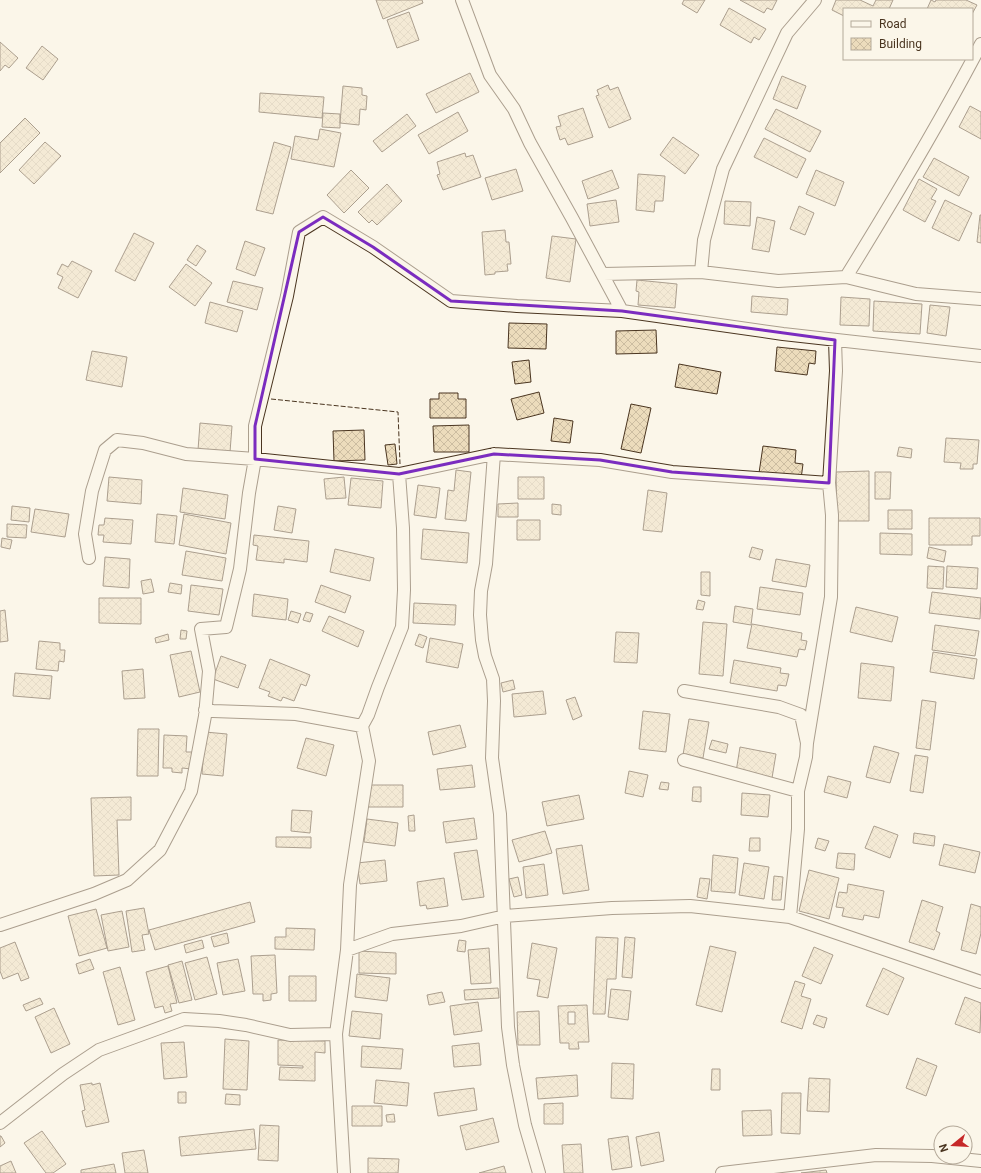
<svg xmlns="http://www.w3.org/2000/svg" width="981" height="1173" viewBox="0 0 981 1173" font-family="Roboto,sans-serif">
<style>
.building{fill:url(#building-cross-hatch);stroke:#4a3520;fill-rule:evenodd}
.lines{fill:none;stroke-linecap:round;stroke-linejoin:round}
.minor-casing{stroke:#4a3520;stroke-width:14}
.minor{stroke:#fbf6e9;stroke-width:12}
.fence{stroke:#4a3520;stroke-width:1;stroke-dasharray:5 2;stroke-linecap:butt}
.marked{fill:none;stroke:#7b2cbf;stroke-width:3;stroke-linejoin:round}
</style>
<defs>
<pattern id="building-cross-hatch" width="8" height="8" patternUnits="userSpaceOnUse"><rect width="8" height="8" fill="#ecdcbc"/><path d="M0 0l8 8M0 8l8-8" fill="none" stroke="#ccbda1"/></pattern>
</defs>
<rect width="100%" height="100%" fill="#fbf6e9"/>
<path class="building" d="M376,0H422L423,3L383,19Z
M684,0H705L697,13L682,4Z
M740,0H777L772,10L767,8L764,13Z
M836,0H860L873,6L876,0H893L889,9H844V16L832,10Z
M931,0L935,2L936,0H966L977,5L972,14V9H927Z
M729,8L766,29L759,40L754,37L751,43L720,25Z
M409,12L419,40L397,48L387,20Z
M0,42L18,58L9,68L5,65L0,71Z
M42,46L58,59L43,80L26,68Z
M470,73L479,92L436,113L426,94Z
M782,76L806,86L797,109L773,99Z
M608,85L610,90L618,87L631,119L609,128L596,96L599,95L597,90Z
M343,86L362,88V95L367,96L366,110L360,109L359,125L340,123Z
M260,93L324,97L322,118L259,112Z
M970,106L981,112V139L959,127Z
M583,108L593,137L568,145L565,138L560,140L556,127L561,126L558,116Z
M776,109L821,131L810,152L765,129Z
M458,112L468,131L429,154L418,135Z
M323,113L340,114V128L322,127Z
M407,114L416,126L382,152L373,141Z
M25,118L40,133L0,173V143Z
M320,129L341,133L334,167L291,159L295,136L318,140Z
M673,137L699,155L685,174L660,155Z
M764,138L806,159L797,178L754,157Z
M45,142L61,156L34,184L19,170Z
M274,142L291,147L273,214L256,210Z
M465,153L466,157L473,155L481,177L443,190L437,175L440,174L437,162Z
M934,158L969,177L959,196L923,177Z
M516,169L523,191L492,200L485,178Z
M351,170L369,188L344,213L327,195Z
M612,170L619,188L588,199L582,181Z
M816,170L844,182L835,206L806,194Z
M638,174L665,176L663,201H655L654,212L636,210Z
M919,179L937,189L931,199L936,201L925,222L903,210Z
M387,184L402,201L377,225L372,220L369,223L358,212Z
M616,200L619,222L590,226L587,204Z
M945,200L972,213L959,241L932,228Z
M725,201L751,202L750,226L724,224Z
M799,206L814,213L805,235L790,229Z
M980,215H981V243L977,242Z
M757,217L775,221L769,252L752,249Z
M505,230L506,242H509L511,264H507L508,271L495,272V274L485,275L482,232Z
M134,233L154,243L135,281L115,271Z
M552,236L576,239L570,282L546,278Z
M245,241L265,248L255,276L236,269Z
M197,245L206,251L196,266L187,260Z
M72,261L92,271L78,298L58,288L63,277L57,274L62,264L68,267Z
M186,264L212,283L195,306L169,287Z
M637,280L677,284L675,308L638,305L639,292L636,291Z
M233,281L263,288L257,310L227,302Z
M752,296L788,299L787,315L751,312Z
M841,297L870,299L869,326L840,325Z
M874,301L922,304L920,334L873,331Z
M210,302L243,311L237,332L205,323Z
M930,305L950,307L946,336L927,333Z
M509,323L547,324L546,349L508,348Z
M656,330L657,353L616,354V331Z
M777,347L816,351L815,364L809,363L807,375L775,371Z
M92,351L127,357L122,387L86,380Z
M529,360L531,382L515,384L512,362Z
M679,364L721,372L717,394L675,387Z
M539,392L544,413L517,420L511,399Z
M439,393H458V399H466V418H430V399H439Z
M631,404L651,408L641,453L621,449Z
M554,418L573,421L570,443L551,441Z
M200,423L232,426L230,452L198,450Z
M469,425V452H434L433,426Z
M364,430L365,460L334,461L333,431Z
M946,438L979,440L977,464H973V469H960L961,463L944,462Z
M395,444L397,464L388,465L385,445Z
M763,446L796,450L795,463L803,464L801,479L759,473Z
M899,447L912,449L911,458L897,456Z
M456,470L471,472L466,521L445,519L448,490L454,491Z
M869,471V521H837L836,472Z
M875,472H891L890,499H875Z
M109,477L142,480L141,504L107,501Z
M344,477L346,498L326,499L324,479Z
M518,477H544V499H518Z
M351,478L383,481L381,508L348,505Z
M418,485L440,488L436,518L414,515Z
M183,488L228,495L225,519L180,512Z
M648,490L667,493L662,532L643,530Z
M518,503V517H498V504Z
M552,504L561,505V515L552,514Z
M12,506L30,508L29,522L11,520Z
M278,506L296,509L292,533L274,530Z
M35,509L69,514L65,537L31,532Z
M888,510H912V529H888Z
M157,514L177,516L174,544L155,542Z
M184,514L231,523L226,554L179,545Z
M105,518L133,520L131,544L103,542L104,535H98L99,525H104Z
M929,518H980V536H972V545H929Z
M517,520H540V540H517Z
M7,524L27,525L26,538L7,537Z
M423,529L469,533L467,563L421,559Z
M880,533L912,534V555L880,554Z
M254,535L309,541L307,562L284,559V563L256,560L258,546L253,545Z
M2,538L12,540L10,549L1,547Z
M752,547L763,550L760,560L749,557Z
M929,547L946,551L944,562L927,558Z
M335,549L374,558L370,581L330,572Z
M186,551L226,558L222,581L182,575Z
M105,557L130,559L129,588L103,586Z
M776,559L810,565L806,587L772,581Z
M928,566L944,567L943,589L927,588Z
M947,566L978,568L977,589L946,587Z
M701,572H710V596L701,595Z
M151,579L154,592L143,594L141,581Z
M170,583L182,585L181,594L168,592Z
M191,585L223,589L219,615L188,611Z
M321,585L351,596L345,613L315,602Z
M760,587L803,593L800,615L757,609Z
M932,592L981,598L980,619L929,613Z
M254,594L288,599L286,620L252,616Z
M99,598H141V624L99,623Z
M698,600L705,602L703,610L696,609Z
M414,603L456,605L455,625L413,623Z
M735,606L753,609L751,625L733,622Z
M856,607L898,617L892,642L850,632Z
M5,610L8,641L0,642V611Z
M291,611L301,614L298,623L288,620Z
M306,612L313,614L310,622L303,620Z
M329,616L364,631L358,647L322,631Z
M703,622L727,624L723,676L699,674Z
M752,624L802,633L801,640L807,641L805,650L799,649L797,657L747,648Z
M935,625L979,631L975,656L932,650Z
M181,630L187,631L186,639H180Z
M616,632L639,633L637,663L614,662Z
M168,634L169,640L156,643L155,638Z
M419,634L427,637L423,648L415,645Z
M430,638L463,644L458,668L426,662Z
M39,641L60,643V650H65L64,662L59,661L58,671L36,669Z
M191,651L200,692L179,697L170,655Z
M933,652L977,659L974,679L930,672Z
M221,656L246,665L238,688L213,679Z
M270,659L310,675L306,686L301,684L294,701L283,697L281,701L268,696L270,692L259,688Z
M734,660L781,668L780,673L789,674L786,686L778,685L777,691L730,683Z
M861,663L894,667L891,701L858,698Z
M143,669L145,698L124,699L122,671Z
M15,673L52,676L50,699L13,696Z
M513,680L515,689L503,692L501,683Z
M543,691L546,714L514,717L512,694Z
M575,697L582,716L573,720L566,700Z
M922,700L936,702L930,750L916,748Z
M643,711L670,714L666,752L639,749Z
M689,719L709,722L703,758L683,755Z
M460,725L466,747L433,755L428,732Z
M138,729H159L158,776H137Z
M205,732L227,734L223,776L202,774Z
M164,735L187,736L186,752H192V769L182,768V773L172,772V768H163Z
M306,738L334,745L326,776L297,768Z
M712,740L728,744L726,753L709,749Z
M874,746L899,753L890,783L866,777Z
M740,747L776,754L772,778L736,772Z
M915,755L928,757L923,793L910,791Z
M472,765L475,787L440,790L437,769Z
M629,771L648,775L643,797L625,793Z
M828,776L851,782L847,798L824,792Z
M661,782L669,783L668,790L659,789Z
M368,785H403V807H368Z
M693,787H701V802L692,801Z
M742,793L770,795L768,817L741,815Z
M579,795L584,819L547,826L542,802Z
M131,797V820H117L119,875L94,876L91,798Z
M292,810L312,811L310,833L291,831Z
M414,815L415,831H409L408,816Z
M474,818L477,839L446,843L443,822Z
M367,819L398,823L395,846L364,842Z
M874,826L898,835L890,858L865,848Z
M545,831L552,853L519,862L512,840Z
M914,833L935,836L934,846L913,843Z
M276,837H311V848L276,847Z
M750,838H760V851H749Z
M818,838L829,841L825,851L815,848Z
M944,844L980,852L975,873L939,865Z
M582,845L589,890L563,894L556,849Z
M477,850L484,897L462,900L454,853Z
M838,853L855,854L854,870L836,868Z
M713,855L738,858L735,893L711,891Z
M385,860L387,881L360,884L357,863Z
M744,863L769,867L764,899L739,895Z
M544,864L548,895L526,898L523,867Z
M809,870L839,878L829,919L799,911Z
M774,876L783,877L781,900H772Z
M518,877L522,895L514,897L509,879Z
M444,878L448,906L427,909L426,905L420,906L417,882Z
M700,878L710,879L707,899L697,897Z
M848,884L884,891L879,918L864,915L863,920L842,916L844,908L836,907L839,892L847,893Z
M922,900L943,907L936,931L940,933L934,950L909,942Z
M250,902L255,922L155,950L149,930Z
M971,904L981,907V933L976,954L961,950Z
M144,908L149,934L142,935L145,950L132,952L126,911Z
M96,909L107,948L79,956L68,916Z
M122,911L129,947L108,951L101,915Z
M286,928L315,929L314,950L275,949V937H286Z
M227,933L229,943L214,947L211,937Z
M596,937L618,938L616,979H607L605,1014H593Z
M625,937L635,938L632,978L622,977Z
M202,940L204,948L186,953L184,945Z
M459,940L466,941L465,952L457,951Z
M15,942L29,978L21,981L18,973L3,979L0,971V948Z
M532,943L557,948L548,998L537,996L540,980L527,978Z
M710,946L736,952L722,1012L696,1005Z
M814,947L833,955L821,984L802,976Z
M489,948L491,983L471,984L468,950Z
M359,951L396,953V974L359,973Z
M275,955L277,993L271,994V1000L263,1001V994H253L251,956Z
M207,957L217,994L195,1000L185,963Z
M90,959L94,969L79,974L76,964Z
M238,959L245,991L223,995L217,963Z
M182,961L192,1000L179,1003L168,965Z
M168,966L177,1003L170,1004L172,1011L165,1013L163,1006L155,1008L146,972Z
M120,967L135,1020L118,1025L103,972Z
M883,968L904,978L888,1015L866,1006Z
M357,974L390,978L387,1001L355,997Z
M289,976H316V1001H289Z
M795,981L805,984L801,996L811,999L802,1029L781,1022Z
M498,988L499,998L465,1000L464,990Z
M611,989L631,991L628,1020L608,1017Z
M442,992L445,1002L429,1005L427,995Z
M965,997L981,1003L980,1033L955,1024Z
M40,998L43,1004L26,1011L23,1005Z
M478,1002L482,1031L454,1035L450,1006Z
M587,1005L589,1042H578L579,1049H569V1043H560L558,1006ZM568,1012H575V1024H568Z
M54,1008L70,1044L51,1053L35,1017Z
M352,1011L382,1014L380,1039L349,1036Z
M539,1011L540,1045H518L517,1012Z
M817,1015L827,1018L824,1028L813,1024Z
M225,1039L249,1041L247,1090L223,1089Z
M278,1040L325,1041V1053L315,1052V1081L279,1080L280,1067L303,1068V1066L278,1065Z
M184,1042L187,1077L164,1079L161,1043Z
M479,1043L481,1065L454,1067L452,1046Z
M362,1046L403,1049L401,1069L361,1067Z
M917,1058L937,1066L926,1096L906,1088Z
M612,1063L634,1064L633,1099L611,1098Z
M712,1069H720V1090H711Z
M577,1075L578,1096L538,1099L536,1078Z
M809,1078L830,1079L829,1112L807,1111Z
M376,1080L409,1083L407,1106L374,1103Z
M92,1083V1085L100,1083L109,1122L86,1127L82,1111L85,1110L80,1085Z
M474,1088L477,1110L438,1116L434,1093Z
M178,1092H186V1103H178Z
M782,1093H801L800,1134L781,1133Z
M226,1094L240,1095V1105L225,1104Z
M563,1103V1124H544V1104Z
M352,1106H382V1126H352Z
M771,1110L772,1135L743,1136L742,1111Z
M394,1114L395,1122H387L386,1115Z
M493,1118L499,1142L466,1150L460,1126Z
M260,1125L279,1126L278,1161L258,1160Z
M254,1129L256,1149L181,1156L179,1137Z
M42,1131L66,1164L53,1173H46L24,1143Z
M659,1132L664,1161L641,1166L636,1137Z
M0,1136H1L5,1143L0,1147Z
M628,1136L632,1167L612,1170L608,1139Z
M581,1144L583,1173H564L562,1145Z
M144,1150L148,1173H125L122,1153Z
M368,1158L399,1159L398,1173H368Z
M11,1161L16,1173H0V1166Z
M114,1164L116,1173H81V1170Z
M504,1166L506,1173H479Z
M826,1170L827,1173H801Z"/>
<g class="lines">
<defs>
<path id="minor" d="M462,0L490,75L514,109L530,143L572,218L622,311
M701,272L704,240L723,169L787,33L815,0
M603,274L701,272L778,281L846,277L916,294L981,299
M846,277C893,201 939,124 981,44
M494,454L486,564L481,591L480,615L482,640L485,656L493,679L494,701L492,758L500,814L508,1027L513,1065L525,1125L539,1173
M89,558L85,534L92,491L105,450L117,440L143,443L186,454L255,459L399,474L494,454L600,460L672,472L829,483
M684,691L779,707L801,715L807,743L806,757L798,791V829L790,917
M205,710L213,711L296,714L362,726
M807,743L831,597L832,515L829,483L836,371L835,340
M684,760L798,791
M0,925L94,894L127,880L160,850L191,791L205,716L209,671L201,629L226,627L240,569L249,493L255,459V426L287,296L299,232L323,217L373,247L451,301L517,306L622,311L783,334L981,356
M347,950L392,934L461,926L505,916L612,908L690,906L790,917L981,982
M0,1123L63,1074L99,1050L184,1019L219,1021L246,1025L290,1035L336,1034
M344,1173L336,1034L347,950L350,885L369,761L362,726L368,715L378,687L402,627L404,590L403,528L399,474
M722,1173L876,1155L932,1156L981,1161"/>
</defs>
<use href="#minor" class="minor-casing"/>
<use href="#minor" class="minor"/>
<path class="fence" d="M271,399L398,412L400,464"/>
</g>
<path d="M0 0H981V1173H0ZM323,217L373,247L451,301L622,311L835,340L829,483L672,472L600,460L494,454L399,474L255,459V426L299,232Z" fill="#fbf6e9" fill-opacity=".55" fill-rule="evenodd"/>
<path class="marked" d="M323,217L373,247L451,301L622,311L835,340L829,483L672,472L600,460L494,454L399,474L255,459V426L299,232Z"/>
<rect x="843" y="8" width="130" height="52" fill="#fbf6e9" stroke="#b4a999"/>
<rect x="851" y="21" width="20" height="6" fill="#fbf6e9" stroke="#b4a999"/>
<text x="879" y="28" font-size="12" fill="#4a3520">Road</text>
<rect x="851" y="38" width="20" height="12" fill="url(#building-cross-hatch)" stroke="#b4a999"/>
<text x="879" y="48" font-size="12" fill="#4a3520">Building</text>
<g transform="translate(953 1145) rotate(252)"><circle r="19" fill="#fbf6e9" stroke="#b4a999"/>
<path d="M0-3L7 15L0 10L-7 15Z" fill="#c62828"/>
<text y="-6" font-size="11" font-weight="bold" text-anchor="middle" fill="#4a3520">N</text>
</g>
</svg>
